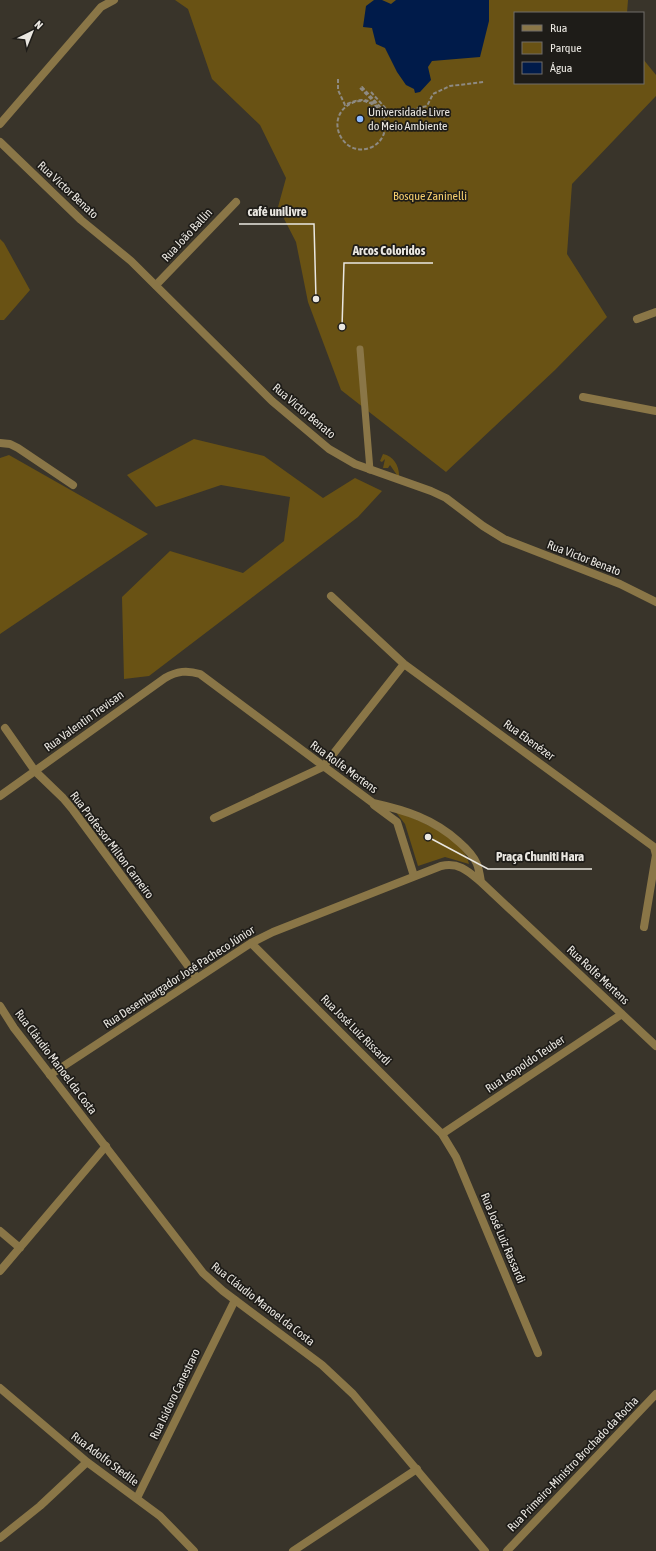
<svg xmlns="http://www.w3.org/2000/svg" width="656" height="1551" viewBox="0 0 656 1551" font-family="'Asap Condensed',sans-serif">
<style>
.green{fill:#695214}
.water{fill:#001b4a}
.lines{fill:none;stroke-linecap:round;stroke-linejoin:round}
.path{stroke:#8e8a82;stroke-width:2;stroke-dasharray:4 2;stroke-linecap:butt}
.service{stroke:#8a7647;stroke-width:7}
.minor{stroke:#8a7647;stroke-width:8}
.tertiary{stroke:#8a7647;stroke-width:8}
.poi-dot{fill:#8db9fc;stroke:#1e1c18;stroke-width:1.5}
.labels{text-anchor:middle;stroke-width:3.5;stroke-linejoin:round;paint-order:stroke}
.poi-label{font-size:12px;fill:#eae7e1;stroke:#1e1c18;text-anchor:start}
.street-label{font-size:12px;fill:#eae7e1;stroke:#1e1c18}
.park-label{font-size:12px;fill:#f7cf6e;stroke:#1e1c18}
.leader{fill:none;stroke:#eae7e1;stroke-width:1.5}
.callout-dot{fill:#eae7e1;stroke:#1e1c18;stroke-width:1.5}
.callout-label{font-size:13px;text-anchor:middle;font-weight:bold;fill:#eae7e1;stroke:#1e1c18;stroke-width:3.5;stroke-linejoin:round;paint-order:stroke}
</style>
<rect width="100%" height="100%" fill="#39342a"/>
<path class="green" d="M175,0H628L627,13H515V83H643V59L656,75V96L572,184L567,254L607,317L555,370L446,472L341,390L308,302L296,242L278,207L286,178L260,125L212,79L188,9Z
M0,239L4,243L30,290L4,320H0Z
M194,439L264,456L323,498L355,478L382,491L358,517L149,676L124,679L122,597L170,551L243,573L284,541L290,497L221,485L156,507L127,475Z
M383,454C394,456 400,467 399,478L390,465L388,468H383L385,459L382,462L380,461Z
M9,455L148,534L0,634V458Z
M395,811C416,819 465,838 469,864L445,857L418,866L405,824Z"/>
<path class="water" d="M374,0H382L391,4L396,0H489V21L480,57L432,61L428,67L431,80L420,92L415,93L414,89L406,85L397,72L385,48L376,44L372,28L363,27L366,6Z"/>
<g class="lines">
<path class="path" d="M338,79V90L345,105C351,102 361,98 368,101C388,108 392,137 372,147C343,160 322,117 352,103C356,101 363,100 367,102C372,103 378,109 383,111
M371,92L388,111L386,113L362,87L360,88L378,106
M411,110L427,106L433,94L450,86L484,82"/>
<path class="service" d="M360,349L370,470"/>
<path class="minor" d="M0,124L95,14L101,7L114,0
M156,285L236,202
M637,319L656,312
M583,397L656,411
M0,443L10,444L18,448L73,485
M331,596L404,664L654,847L656,855L644,927
M5,728L35,771L63,798L73,810L197,978
M0,796L165,678C177,671 187,670 200,674L373,803C405,810 434,819 459,842C466,848 473,855 477,864C479,869 480,876 481,882L656,1046
M374,805L397,822L414,876
M214,818L323,767L404,664
M251,943L442,1134L456,1157L538,1353
M50,1075L251,943L273,932L441,866C459,862 468,871 481,882
M442,1134L622,1014
M0,1231L20,1248
M0,1271L106,1146
M0,1388L87,1462L160,1516L194,1551
M137,1498L235,1300
M0,1538L40,1506L87,1462
M293,1551L417,1469"/>
<path class="tertiary" d="M0,142L81,220L131,261L272,401L329,449L355,464L431,491L446,498L483,526L504,539L620,584L656,602
M0,1006L14,1028L203,1273L223,1291L322,1365L353,1394L485,1551
M507,1551L656,1394"/>
</g>
<circle class="poi-dot" cx="360" cy="119" r="4"/>
<g class="labels">
<g class="poi-label">
<text x="368" y="116">Universidade Livre<tspan x="368" dy="14">do Meio Ambiente</tspan></text>
</g>
<g class="street-label">
<text transform="translate(68 190) rotate(43)" y="4">Rua Victor Benato</text>
<text transform="translate(187 235) rotate(-47)" y="4">Rua João Ballin</text>
<text transform="translate(304 411) rotate(40)" y="4">Rua Victor Benato</text>
<text transform="translate(584 558) rotate(21)" y="4">Rua Victor Benato</text>
<text transform="translate(84 721) rotate(-36)" y="4">Rua Valentin Trevisan</text>
<text transform="translate(529 740) rotate(36)" y="4">Rua Ebenézer</text>
<text transform="translate(344 767) rotate(36)" y="4">Rua Rolfe Mertens</text>
<text transform="translate(112 845) rotate(53)" y="4">Rua Professor Milton Carneiro</text>
<text transform="translate(598 975) rotate(43)" y="4">Rua Rolfe Mertens</text>
<text transform="translate(179 977) rotate(-33)" y="4">Rua Desembargador José Pacheco Júnior</text>
<text transform="translate(356 1030) rotate(45)" y="4">Rua José Luiz Rissardi</text>
<text transform="translate(56 1062) rotate(53)" y="4">Rua Cláudio Manoel da Costa</text>
<text transform="translate(525 1064) rotate(-34)" y="4">Rua Leopoldo Teuber</text>
<text transform="translate(503 1238) rotate(67)" y="4">Rua José Luiz Rassardi</text>
<text transform="translate(263 1304) rotate(38)" y="4">Rua Cláudio Manoel da Costa</text>
<text transform="translate(175 1394) rotate(-64)" y="4">Rua Isidoro Canestraro</text>
<text transform="translate(105 1459) rotate(37)" y="4">Rua Adolfo Stedile</text>
<text transform="translate(573 1464) rotate(-46)" y="4">Rua Primeiro-Ministro Brochado da Rocha</text>
</g>
<g class="park-label">
<text x="430" y="200">Bosque Zaninelli</text>
</g>
</g>
<path class="leader" d="M316 299L314 224H239M342 327L344 263H433M428 837L488 869H592"/>
<g class="callout-dot">
<circle cx="316" cy="299" r="4"/>
<circle cx="342" cy="327" r="4"/>
<circle cx="428" cy="837" r="4"/>
</g>
<g class="callout-label">
<text x="277" y="216">café unilivre</text>
<text x="389" y="255">Arcos Coloridos</text>
<text x="540" y="861">Praça Chuniti Hara</text>
</g>
<rect x="514" y="12" width="130" height="72" fill="#1e1c18" stroke="#706d68"/>
<rect x="522" y="25" width="20" height="6" fill="#8a7647" stroke="#706d68"/>
<text x="550" y="32" font-size="12" fill="#eae7e1">Rua</text>
<rect x="522" y="42" width="20" height="12" fill="#695214" stroke="#706d68"/>
<text x="550" y="52" font-size="12" fill="#eae7e1">Parque</text>
<rect x="522" y="62" width="20" height="12" fill="#001b4a" stroke="#706d68"/>
<text x="550" y="72" font-size="12" fill="#eae7e1">Água</text>
<g transform="translate(32 32) rotate(43)" stroke="#1e1c18" stroke-width="3" paint-order="stroke">
<path d="M0-3L7 15L0 10L-7 15Z" fill="#eae7e1"/>
<text y="-6" font-size="11" font-weight="bold" text-anchor="middle" fill="#eae7e1">N</text>
</g>
</svg>
